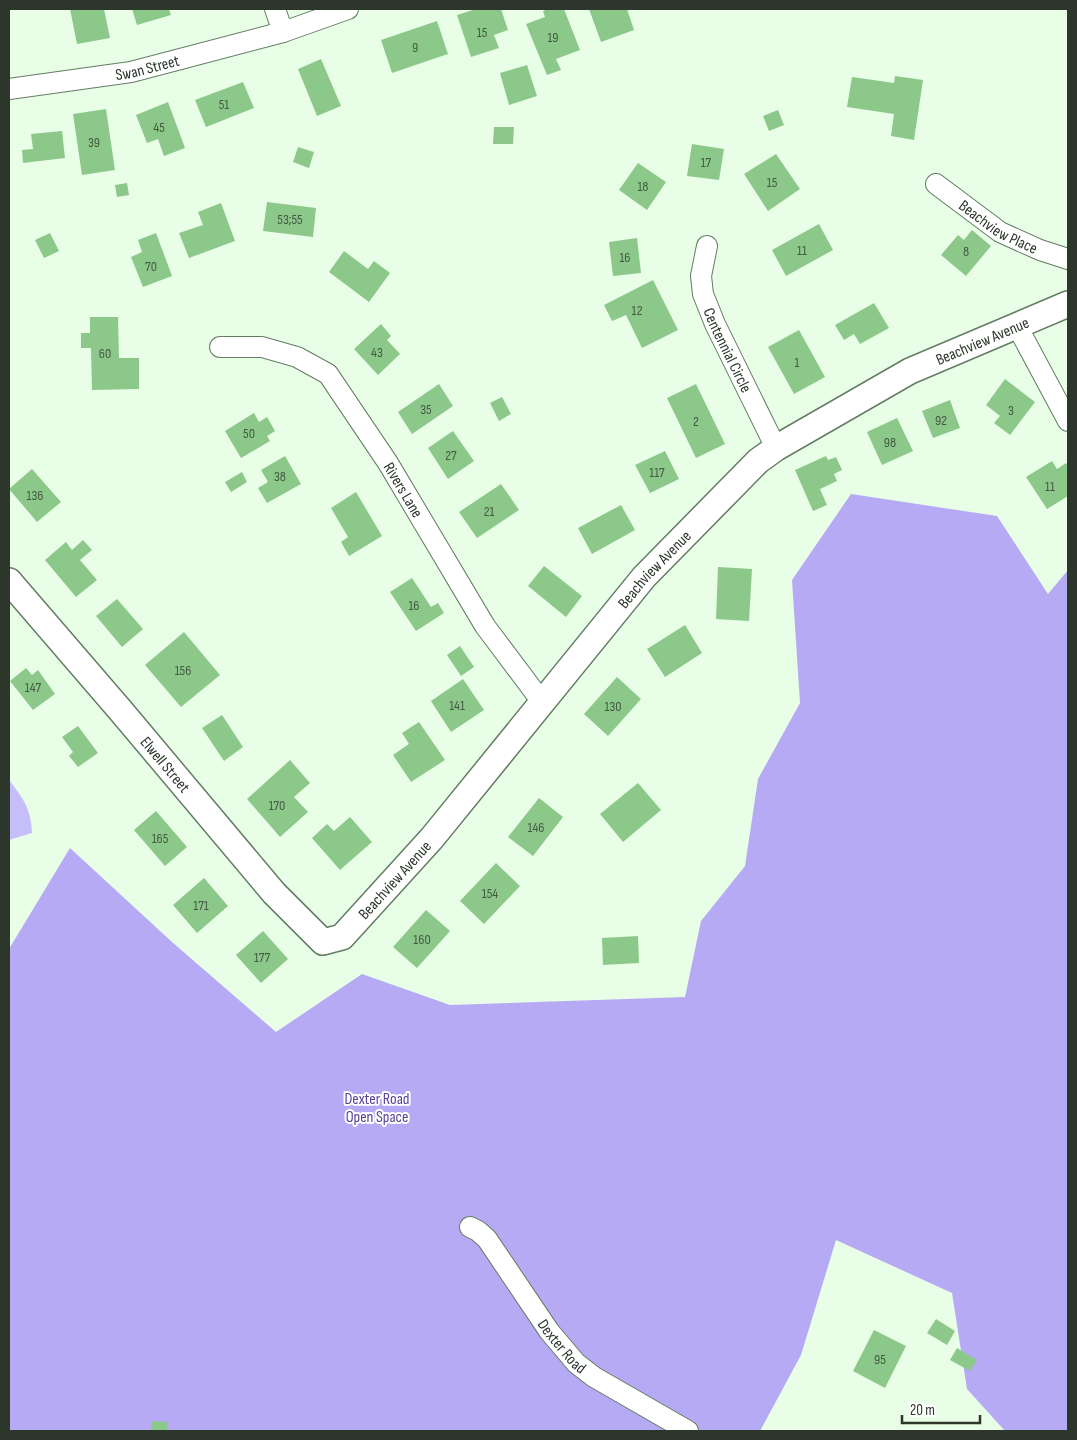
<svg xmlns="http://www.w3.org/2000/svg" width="1077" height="1440" viewBox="0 0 1077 1440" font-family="'Sofia Sans Condensed',sans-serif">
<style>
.green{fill:#c6bef8}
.forest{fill:#b6aaf5}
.building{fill:#8cc88a}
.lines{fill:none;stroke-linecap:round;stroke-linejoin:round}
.minor-casing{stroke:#647c63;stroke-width:22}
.tertiary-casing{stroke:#647c63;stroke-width:28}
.minor{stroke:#fff;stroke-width:20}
.tertiary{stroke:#fff;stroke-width:25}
.labels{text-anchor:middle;stroke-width:4;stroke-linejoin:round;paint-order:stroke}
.number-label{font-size:14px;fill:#445a43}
.street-label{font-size:16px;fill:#2c362b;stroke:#fff}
.park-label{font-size:16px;fill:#58439a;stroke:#fff}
</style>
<rect width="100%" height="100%" fill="#e8fee7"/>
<path class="green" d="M9,780C23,798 31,809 32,833L9,840Z"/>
<path class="forest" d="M851,494L997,516L1048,594L1068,570V1431H1005L967,1389L952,1293L836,1240L801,1355L760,1431H9V949L70,848L172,942L276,1032L362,974L450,1005L685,997L701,921L745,866L758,779L800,703L792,580Z"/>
<path class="building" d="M70,9H104L110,38L77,44Z
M132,9H169L171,15L137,25Z
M476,9H501L508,30L494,35L499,48L471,57L457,15Z
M548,9H564L580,50L556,59L561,70L547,75L526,24L545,17L543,11Z
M589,9H627L634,30L601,42Z
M437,21L448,54L392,73L381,40Z
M321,59L341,106L317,116L298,69Z
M527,65L537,96L509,105L500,73Z
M895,76L923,80L914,140L891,136L894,114L847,107L852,77L894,83Z
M243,82L254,108L206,127L195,100Z
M168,102L185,148L164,156L158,139L147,143L136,115Z
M106,109L115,170L82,175L73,114Z
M778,110L784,125L769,131L763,116Z
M494,127H514L513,144H493Z
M62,131L65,158L23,163L22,150L33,149L31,134Z
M692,144L724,149L719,180L687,176Z
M298,147L314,152L309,168L293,162Z
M776,154L800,189L768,211L744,174Z
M638,163L666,182L647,210L619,190Z
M127,183L129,195L117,197L115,185Z
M267,202L316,208L313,237L263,231Z
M221,203L235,241L189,258L179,233L203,225L198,212Z
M819,224L833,250L786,276L772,250Z
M972,230L991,246L966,276L941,255L958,235L964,240Z
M50,233L59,251L44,258L35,240Z
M156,233L172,276L143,287L131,257L142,252L138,240Z
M637,238L641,273L613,276L609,242Z
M344,251L368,269L374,261L390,273L369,302L329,272Z
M653,280L678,330L642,348L626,315L612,321L604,305Z
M874,303L889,328L860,344L854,334L844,340L835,325Z
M90,317H118L119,358H139V389L92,390L91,348H81V333H90Z
M381,324L391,336L387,340L400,354L378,375L354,349Z
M799,330L825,377L794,394L768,347Z
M1005,379L1035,402L1010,435L994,423L1000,416L986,405Z
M439,384L453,406L412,434L398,412Z
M696,384L725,444L696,458L667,398Z
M502,397L511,414L499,421L490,403Z
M950,400L960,428L933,438L922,411Z
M254,413L259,422L267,417L275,431L267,436L270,441L241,458L225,431Z
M897,418L913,451L882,465L867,432Z
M453,431L474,461L448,479L428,448Z
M665,451L679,479L650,493L635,465Z
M285,456L301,484L267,503L258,488L268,482L261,470Z
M826,456L828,460L836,457L842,470L834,474L837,481L820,489L827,505L813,511L795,470Z
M1052,461L1057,469L1066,463L1068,467V496L1047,509L1026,477Z
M32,469L61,502L37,522L9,489Z
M242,472L247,482L231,492L225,482Z
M501,484L519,510L477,538L459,512Z
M356,492L382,536L349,556L341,542L348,537L331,508Z
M621,505L635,530L592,554L578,528Z
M83,540L92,550L80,560L97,580L76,597L45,560L66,542L72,550Z
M544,566L582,596L566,617L528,586Z
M718,567L752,569L749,621L716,619Z
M412,578L431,607L438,603L444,613L416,631L390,592Z
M117,599L143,629L122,647L96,616Z
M685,625L702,653L665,677L647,649Z
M184,632L220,675L181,707L145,665Z
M460,646L474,667L461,676L447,655Z
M26,668L32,675L38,670L55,694L33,710L10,681Z
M617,677L641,699L608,736L584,714Z
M463,679L484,710L451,732L431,701Z
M222,715L243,747L224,761L202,728Z
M419,722L445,760L411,782L393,755L409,744L402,733Z
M78,726L98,753L78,767L69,756L73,752L62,737Z
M290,760L310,783L294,797L308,812L280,837L247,799Z
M638,783L661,810L623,842L600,814Z
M539,798L563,817L533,856L508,837Z
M156,811L187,847L165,866L134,830Z
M350,817L372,842L340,870L312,838L327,824L334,831Z
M496,863L520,886L484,924L460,901Z
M204,878L228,906L197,933L173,905Z
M426,910L450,931L417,968L393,947Z
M263,931L288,959L261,983L236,955Z
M638,936L639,963L603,965L602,938Z
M936,1319L955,1331L947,1345L927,1333Z
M874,1330L906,1346L885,1388L853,1371Z
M957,1348L977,1360L970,1371L950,1360Z
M151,1421L167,1422V1431H151Z"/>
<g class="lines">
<defs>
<g id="minor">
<path d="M275,9L283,32"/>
<path id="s1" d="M9,89L131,72L283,32L348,9"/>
<path id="s2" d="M936,184L1000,232L1040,250L1068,259"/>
<path id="s3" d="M707,246L701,276L703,294L715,324L776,448"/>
<path d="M1017,326L1068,421"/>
<path id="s4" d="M220,347H262L297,357L328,374L388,463L485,626L542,702"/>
<path id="s5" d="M470,1227L478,1231L487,1239L549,1331L576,1363L594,1377L688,1431"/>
</g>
<g id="tertiary">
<path id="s6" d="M9,581L121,711L274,893L323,942L342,937L432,838L644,577L758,461L776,448L910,371L1068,304"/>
</g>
</defs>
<use href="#minor" class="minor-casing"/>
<use href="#tertiary" class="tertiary-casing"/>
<use href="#minor" class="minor"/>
<use href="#tertiary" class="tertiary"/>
</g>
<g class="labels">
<g class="number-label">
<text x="482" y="37">15</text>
<text x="553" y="42">19</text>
<text x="415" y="52">9</text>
<text x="224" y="109">51</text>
<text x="159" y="132">45</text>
<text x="94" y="147">39</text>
<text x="706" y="167">17</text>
<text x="772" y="187">15</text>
<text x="643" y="191">18</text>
<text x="290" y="224">53;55</text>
<text x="802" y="255">11</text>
<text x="966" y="256">8</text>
<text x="625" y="262">16</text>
<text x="151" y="271">70</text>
<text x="637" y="315">12</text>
<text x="377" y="357">43</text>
<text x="105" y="358">60</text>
<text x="797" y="367">1</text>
<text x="426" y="414">35</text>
<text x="1011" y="415">3</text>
<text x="941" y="425">92</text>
<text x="696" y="426">2</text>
<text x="249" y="438">50</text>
<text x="890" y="447">98</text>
<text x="451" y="460">27</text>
<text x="657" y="477">117</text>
<text x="280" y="481">38</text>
<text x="1050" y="491">11</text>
<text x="35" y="500">136</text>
<text x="489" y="516">21</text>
<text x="414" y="610">16</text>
<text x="183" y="675">156</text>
<text x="33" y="692">147</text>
<text x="457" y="710">141</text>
<text x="613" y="711">130</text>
<text x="277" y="810">170</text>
<text x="536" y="832">146</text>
<text x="160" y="843">165</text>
<text x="490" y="898">154</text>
<text x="201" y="910">171</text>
<text x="422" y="944">160</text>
<text x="262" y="962">177</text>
<text x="880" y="1364">95</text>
</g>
<g class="street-label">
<text dy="6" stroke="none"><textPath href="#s1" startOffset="140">Swan Street</textPath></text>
<text dy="6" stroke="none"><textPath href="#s2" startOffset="76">Beachview Place</textPath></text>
<text dy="6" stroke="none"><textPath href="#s6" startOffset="1386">Beachview Avenue</textPath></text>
<text dy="6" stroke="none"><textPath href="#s3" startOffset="110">Centennial Circle</textPath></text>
<text dy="6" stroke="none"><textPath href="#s4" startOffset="252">Rivers Lane</textPath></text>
<text dy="6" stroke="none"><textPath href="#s6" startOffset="981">Beachview Avenue</textPath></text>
<text dy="6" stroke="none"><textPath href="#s6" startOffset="241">Elwell Street</textPath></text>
<text dy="6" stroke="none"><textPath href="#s6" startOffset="576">Beachview Avenue</textPath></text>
<text dy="6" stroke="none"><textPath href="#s5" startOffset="152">Dexter Road</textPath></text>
</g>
<g class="park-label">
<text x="377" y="1104">Dexter Road<tspan x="377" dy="18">Open Space</tspan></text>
</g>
</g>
<rect width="1077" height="1440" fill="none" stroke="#2c362b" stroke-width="20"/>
<path d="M902 1415v8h78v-8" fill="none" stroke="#2c362b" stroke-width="2.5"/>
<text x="910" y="1415" font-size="15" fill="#2c362b" stroke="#ffffff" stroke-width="4" paint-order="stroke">20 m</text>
</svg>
